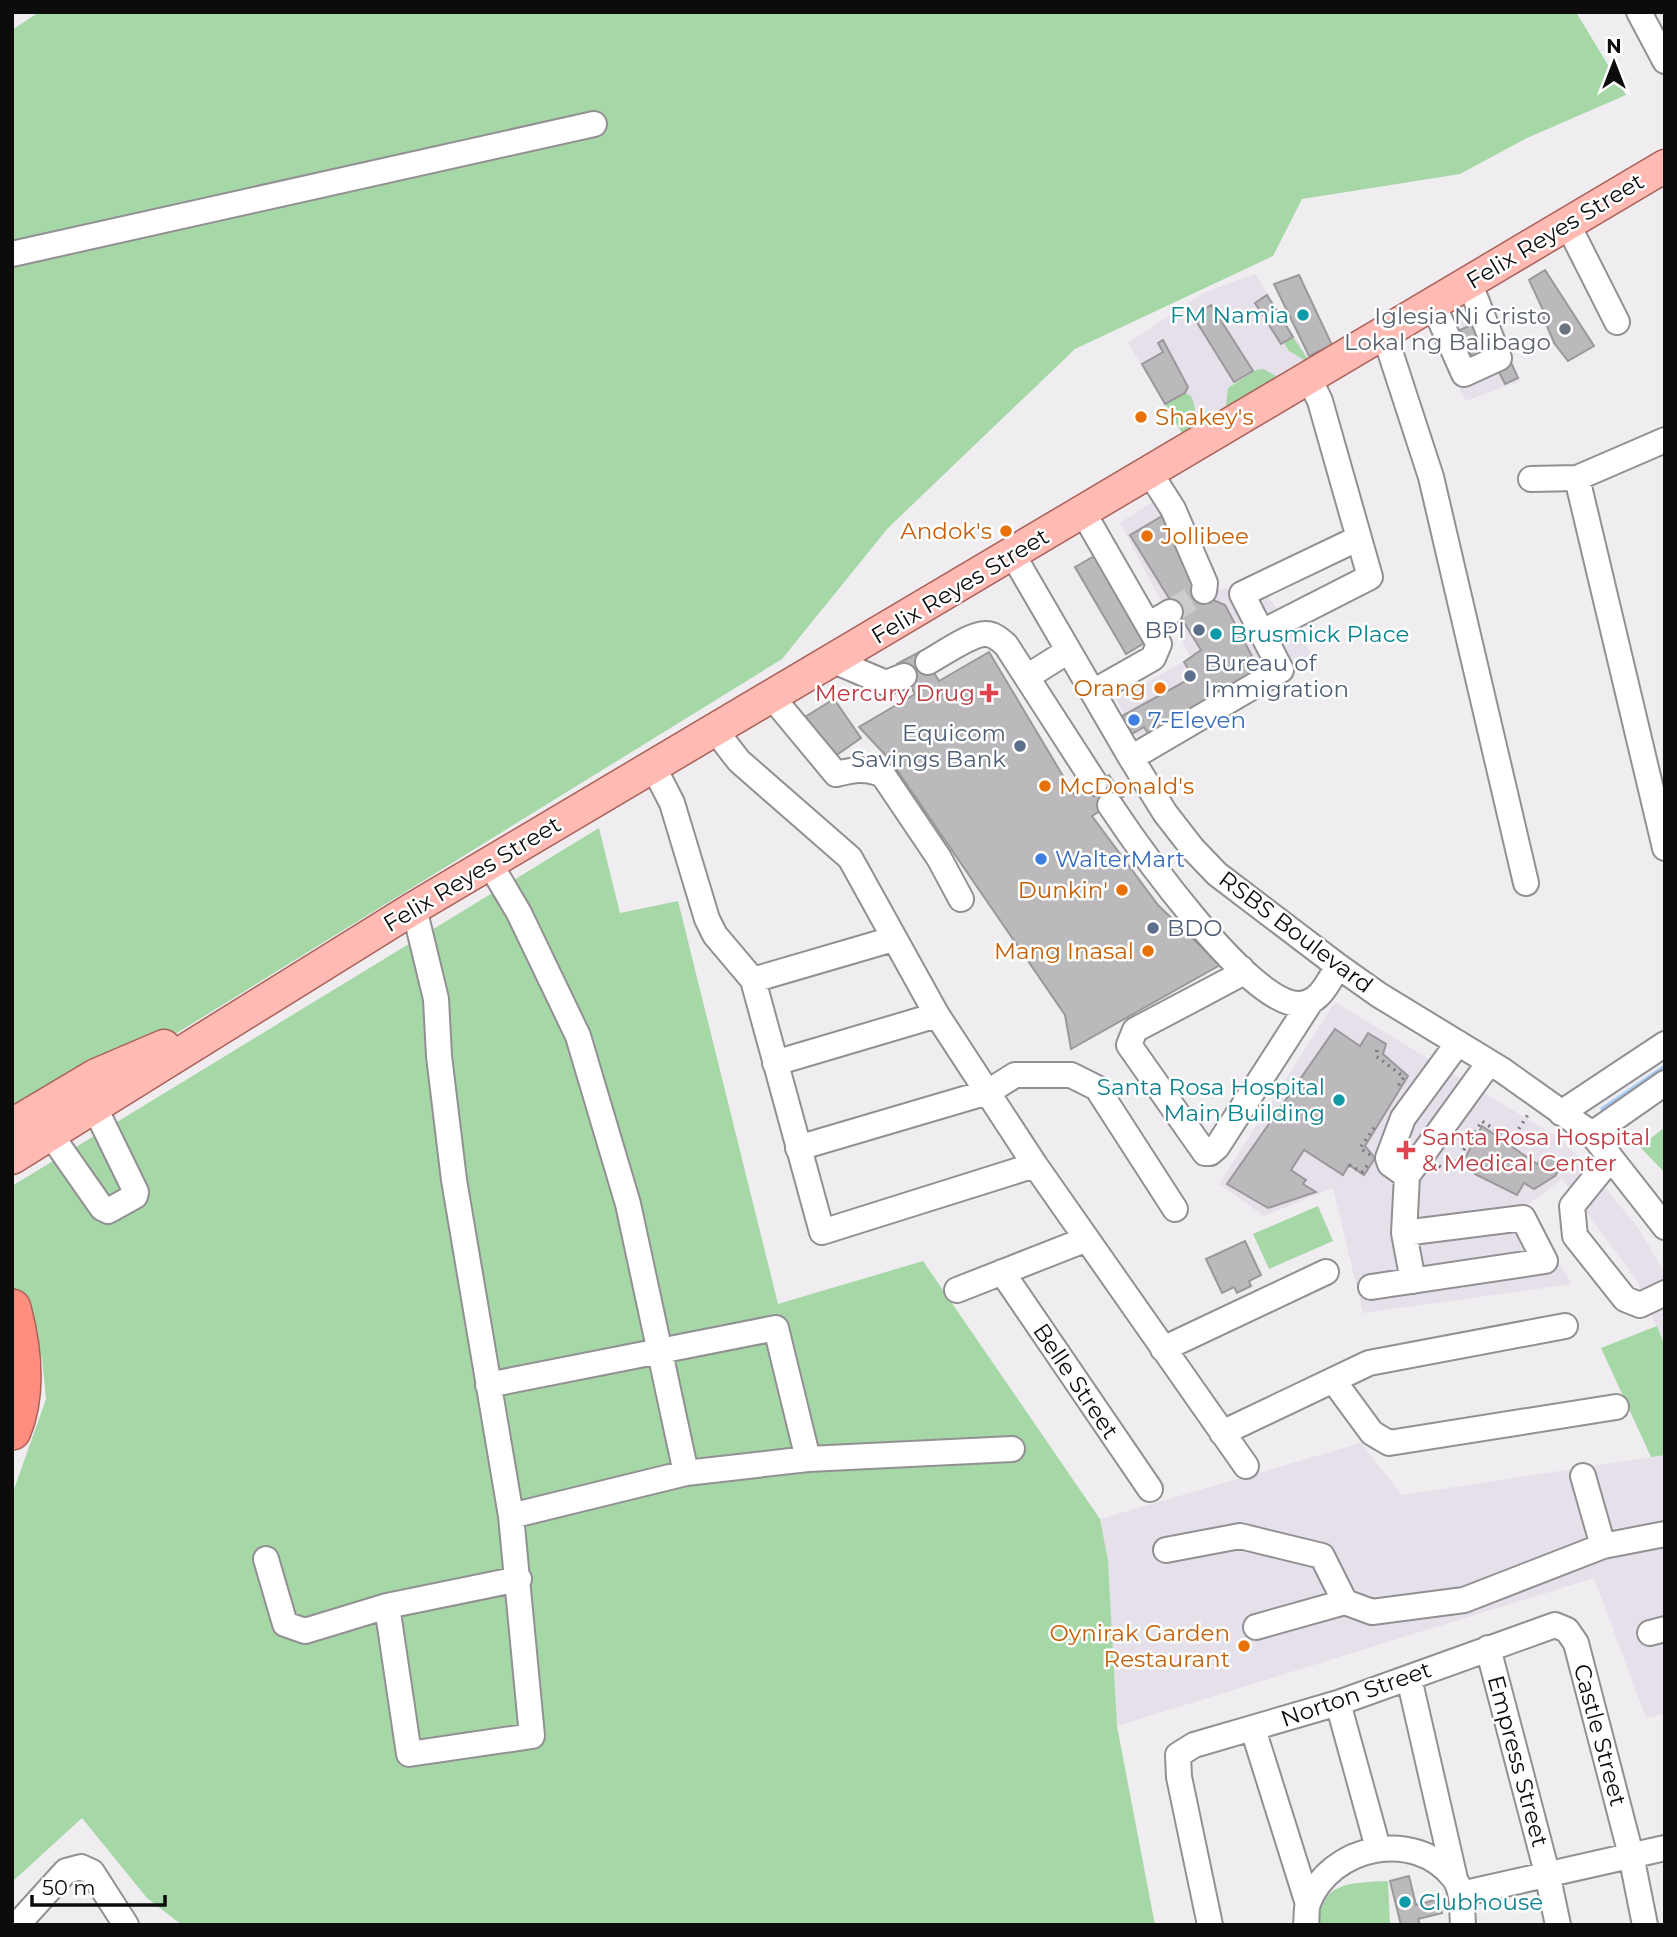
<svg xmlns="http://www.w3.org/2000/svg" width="1677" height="1937" viewBox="0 0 1677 1937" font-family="Montserrat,sans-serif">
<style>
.built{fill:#e5e0ea}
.green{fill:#a6d7a6}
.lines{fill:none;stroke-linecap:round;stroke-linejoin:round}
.stream{stroke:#a5cdf9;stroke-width:5}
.building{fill:#bbb9bc;stroke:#9a989b;stroke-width:2}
.minor-tunnel{stroke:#cdcbce;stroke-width:24;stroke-dasharray:24 12;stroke-linecap:butt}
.minor-casing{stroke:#929093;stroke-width:28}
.major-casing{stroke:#aa6058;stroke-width:35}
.highway-casing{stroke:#aa6058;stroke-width:40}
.path{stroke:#7c7a7c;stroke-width:3.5;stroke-dasharray:2 5;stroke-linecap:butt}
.minor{stroke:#fff;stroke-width:24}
.major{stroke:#ffbbb3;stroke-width:32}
.highway{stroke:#ff8d80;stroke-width:37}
.culture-dot{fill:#0f9aa8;stroke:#fff;stroke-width:2.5}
.worship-dot{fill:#6b7280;stroke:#fff;stroke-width:2.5}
.food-dot{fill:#e8710a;stroke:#fff;stroke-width:2.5}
.service-dot{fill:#5c6f8a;stroke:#fff;stroke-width:2.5}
.health-dot{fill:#e0444e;stroke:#fff;stroke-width:2.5}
.shop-dot{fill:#3f7fe0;stroke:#fff;stroke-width:2.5}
.labels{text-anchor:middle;stroke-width:5;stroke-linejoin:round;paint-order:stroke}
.street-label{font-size:23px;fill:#0d0c0d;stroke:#fff}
.culture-label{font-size:23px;fill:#0d838f;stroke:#fff;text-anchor:end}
.worship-label{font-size:23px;fill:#5b616d;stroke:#fff;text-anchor:end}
.food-label{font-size:23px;fill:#c56008;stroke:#fff;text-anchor:end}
.service-label{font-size:23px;fill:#4e5e75;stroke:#fff;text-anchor:end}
.health-label{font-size:23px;fill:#be3a42;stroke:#fff;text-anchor:end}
.shop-label{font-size:23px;fill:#366cbe;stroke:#fff;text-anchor:start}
</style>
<rect width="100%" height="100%" fill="#efedf0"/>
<path class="built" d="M1255,274L1314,367L1186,440L1128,343L1205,292Z
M1482,299L1521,381L1465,401L1435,330Z
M1160,497L1211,585L1220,589L1230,588L1252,577L1312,654L1174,732L1145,752L1116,699L1191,658L1120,523Z
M1335,1002L1559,1138L1584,1162L1639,1229L1665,1273V1346L1637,1281L1562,1179L1525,1207L1572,1284L1363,1313L1333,1188L1264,1216L1219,1184Z
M1361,1443L1402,1495L1665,1455V1714L1646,1718L1594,1578L1117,1726L1108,1560L1100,1519Z"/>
<path class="green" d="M39,12H1576L1626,95L1527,138L1460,174L1302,199L1273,256L1075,349L888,528L782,659L164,1041L110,1051L12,1111V30Z
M1293,337L1311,364L1289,351L1284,343Z
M1263,369L1284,380L1225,414L1228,388L1256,370Z
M1185,393L1191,396C1198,410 1196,427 1185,438L1165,404Z
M599,828L620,913L678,901L778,1304L923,1261L1100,1519L1108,1560L1117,1726L1155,1925H182L147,1898L82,1818L12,1882V1495L46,1399L42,1358L12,1289V1186Z
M1665,1127V1173L1640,1147Z
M1318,1206L1333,1241L1269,1269L1253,1234Z
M1657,1326L1665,1346V1455L1651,1457L1601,1348Z
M1388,1881L1390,1925H1317C1322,1880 1352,1883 1388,1881Z"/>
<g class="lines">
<path class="stream" d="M1603,1109L1665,1067"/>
</g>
<path class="building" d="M1545,270L1594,346L1568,361L1554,343L1542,314L1544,312L1529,280Z
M1299,275L1332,345L1309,356L1274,284Z
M1267,295L1293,337L1281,344L1255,303Z
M1211,305L1253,371L1234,382L1193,316Z
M1473,324L1488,358L1475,364L1460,330Z
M1163,340L1188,387L1185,393L1165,404L1142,364L1163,352L1158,343Z
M1509,358L1518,378L1505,384L1495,364Z
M1169,512L1206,597L1225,605L1261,673L1150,737L1144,727L1132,734L1120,717L1193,677L1184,662L1201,650L1130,535Z
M1096,555L1146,642L1126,654L1075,567Z
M921,651L939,681L989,652L1075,796L1109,775L1123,797L1092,816L1158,905L1220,965L1071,1049L1065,1015L890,760L859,727L915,694L897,664Z
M834,699L861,738L828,761L800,720Z
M1335,1029L1360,1046L1368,1033L1386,1044L1383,1054L1408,1076L1365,1146L1375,1158L1364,1175L1349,1165L1343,1175L1304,1150L1291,1170L1306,1180L1303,1184L1316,1192L1268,1208L1227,1184Z
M1482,1126L1537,1164L1545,1155L1562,1165L1555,1176L1534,1189L1524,1183L1517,1195L1475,1174L1477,1170L1463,1162Z
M1245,1241L1261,1275L1249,1281L1251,1286L1237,1293L1234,1287L1222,1293L1206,1259Z
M1409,1876L1416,1905L1438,1899L1442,1913L1418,1919L1420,1925H1401L1390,1881Z"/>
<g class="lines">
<path class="minor-tunnel" d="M1170,612L1204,591"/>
<defs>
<path id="minor" d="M1639,12L1665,61
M1567,223L1617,322
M12,254L594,124
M1433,304L1464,374L1499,358L1469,282
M1384,333L1431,477L1526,883
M1150,473L1173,509L1205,583L1204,591
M1577,478L1665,848
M1531,479L1577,478L1665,440
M1083,512L1159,644L1153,658L1093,692
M1013,555L1131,758L1165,813L1193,849L1217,874L1338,966L1379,995L1502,1070L1592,1134L1665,1227
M1148,625L1170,612
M1262,632L1370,577L1320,401L1309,378
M834,661L886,683L904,676
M928,662C941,655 972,633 986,634C994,634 1000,640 1006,645L1095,783
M1027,677L1068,651
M772,697L836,774C853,770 866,767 883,775L939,858L961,899
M715,730L739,761L850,858L937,1015L1035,1165L1246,1466
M1131,758L1281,670L1242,594L1359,538
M653,766L672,803L707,919L715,935L753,980L822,1232L1035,1165
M1110,805C1138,847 1248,1003 1298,1004C1320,1004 1328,982 1338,966
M490,864L519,913L578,1036L628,1204L686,1473
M414,908L436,999L439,1056L454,1180L511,1516L532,1736L409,1754L387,1606L519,1579
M1241,968L1237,976L1135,1030L1129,1045L1205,1153H1210L1217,1147L1311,1001
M753,980L893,939
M775,1063L937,1015
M1561,1113L1665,1044
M1592,1134L1665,1083
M51,1135L102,1208L108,1211L135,1196L136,1192L95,1108
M798,1148L988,1092L1015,1075H1071L1097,1088L1175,1209
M1611,1158L1572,1206L1575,1236L1625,1299L1640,1305L1665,1293
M1407,1176L1390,1164L1388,1158L1403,1118L1458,1043
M1002,1272L1150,1489
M1413,1281L1404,1233L1407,1176L1489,1063
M1371,1287L1545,1261L1523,1218L1404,1233
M957,1290L1087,1239
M1163,1349L1326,1272
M1333,1380L1372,1433L1389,1443L1616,1407
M488,1385L776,1328L808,1459
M1222,1433L1369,1363L1565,1326
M1583,1476L1603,1546
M511,1516L686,1473L808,1459L1012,1449
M1166,1550L1240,1536L1322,1556L1345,1602L1372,1612L1464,1600L1603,1546L1665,1534
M266,1559L285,1624L305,1631L387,1606
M1256,1627L1345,1602
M1650,1633L1665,1629
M1488,1648L1547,1873L1558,1925
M1409,1678L1455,1879
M1338,1703L1378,1848
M1253,1729L1308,1904
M1461,1894L1665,1848
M17,1925L66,1871L81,1867L92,1872L126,1925
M1210,1925L1179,1777L1178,1755L1194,1745L1338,1703L1555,1625L1567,1630L1576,1643L1631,1855L1645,1925
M1306,1925C1307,1918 1306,1909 1308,1903C1331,1845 1415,1828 1454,1878C1463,1890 1462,1910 1463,1925"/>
<path id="major" d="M12,1125L96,1075L164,1046
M12,1158L414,908L1665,166"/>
<path id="highway" d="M12,1308C22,1346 28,1393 12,1431"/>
</defs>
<use href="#minor" class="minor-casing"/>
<use href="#major" class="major-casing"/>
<use href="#highway" class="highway-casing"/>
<path class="path" d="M1377,1050L1376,1056L1404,1077L1398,1086
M1370,1155L1360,1148L1376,1125
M1349,1165L1362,1172L1369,1163
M1439,1166L1446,1170L1456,1162L1482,1121L1511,1141L1529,1113"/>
<use href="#minor" class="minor"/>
<use href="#major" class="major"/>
<use href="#highway" class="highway"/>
</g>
<g class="culture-dot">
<circle cx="1303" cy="315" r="7"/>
<circle cx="1216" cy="634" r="7"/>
<circle cx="1339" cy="1100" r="7"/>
<circle cx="1405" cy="1902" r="7"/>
</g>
<circle class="worship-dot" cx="1565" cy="329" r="7"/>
<g class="food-dot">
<circle cx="1141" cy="417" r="7"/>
<circle cx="1006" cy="531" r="7"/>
<circle cx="1147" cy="536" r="7"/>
<circle cx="1160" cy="688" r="7"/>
<circle cx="1045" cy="786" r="7"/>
<circle cx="1122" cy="890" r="7"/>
<circle cx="1148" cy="951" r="7"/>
<circle cx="1244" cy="1646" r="7"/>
</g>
<g class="service-dot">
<circle cx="1199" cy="630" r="7"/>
<circle cx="1190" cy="676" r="7"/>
<circle cx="1020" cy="746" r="7"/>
<circle cx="1153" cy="928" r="7"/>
</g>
<g class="health-dot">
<path d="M985.5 682.5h7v7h7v7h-7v7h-7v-7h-7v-7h7z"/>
<path d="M1402.5 1139.5h7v7h7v7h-7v7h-7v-7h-7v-7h7z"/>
</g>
<g class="shop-dot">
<circle cx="1134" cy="720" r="7"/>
<circle cx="1041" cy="859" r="7"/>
</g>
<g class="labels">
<g class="street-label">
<text transform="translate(1555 231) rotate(-31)" y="8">Felix Reyes Street</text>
<text transform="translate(960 586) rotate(-31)" y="8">Felix Reyes Street</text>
<text transform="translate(472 874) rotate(-31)" y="8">Felix Reyes Street</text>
<text transform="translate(1296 932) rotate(37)" y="8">RSBS Boulevard</text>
<text transform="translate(1076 1381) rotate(56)" y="8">Belle Street</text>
<text transform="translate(1356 1694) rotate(-19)" y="8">Norton Street</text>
<text transform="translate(1600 1735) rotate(75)" y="8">Castle Street</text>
<text transform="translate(1518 1761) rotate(75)" y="8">Empress Street</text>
</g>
<g class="culture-label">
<text x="1289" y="323">FM Namia</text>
<text x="1230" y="642" text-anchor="start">Brusmick Place</text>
<text x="1325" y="1095">Santa Rosa Hospital<tspan x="1325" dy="26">Main Building</tspan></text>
<text x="1419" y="1910" text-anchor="start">Clubhouse</text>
</g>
<g class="worship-label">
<text x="1551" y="324">Iglesia Ni Cristo<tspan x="1551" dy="26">Lokal ng Balibago</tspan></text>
</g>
<g class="food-label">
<text x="1155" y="425" text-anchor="start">Shakey's</text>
<text x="992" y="539">Andok's</text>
<text x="1161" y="544" text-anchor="start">Jollibee</text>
<text x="1146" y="696">Orang</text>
<text x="1059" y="794" text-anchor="start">McDonald's</text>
<text x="1108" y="898">Dunkin'</text>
<text x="1134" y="959">Mang Inasal</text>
<text x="1230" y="1641">Oynirak Garden<tspan x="1230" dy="26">Restaurant</tspan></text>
</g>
<g class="service-label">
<text x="1185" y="638">BPI</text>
<text x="1204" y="671" text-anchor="start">Bureau of<tspan x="1204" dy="26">Immigration</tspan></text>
<text x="1006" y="741">Equicom<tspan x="1006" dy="26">Savings Bank</tspan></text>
<text x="1167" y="936" text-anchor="start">BDO</text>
</g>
<g class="health-label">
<text x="975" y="701">Mercury Drug</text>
<text x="1422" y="1145" text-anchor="start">Santa Rosa Hospital<tspan x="1422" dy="26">&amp; Medical Center</tspan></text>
</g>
<g class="shop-label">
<text x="1148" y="728">7-Eleven</text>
<text x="1055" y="867">WalterMart</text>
</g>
</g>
<rect width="1677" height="1937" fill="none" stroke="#0d0c0d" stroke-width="28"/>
<g transform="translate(1614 63)" stroke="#ffffff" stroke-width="5" paint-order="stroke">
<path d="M0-5L12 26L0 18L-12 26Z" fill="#0d0c0d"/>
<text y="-10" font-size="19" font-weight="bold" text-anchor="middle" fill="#0d0c0d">N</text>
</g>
<path d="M32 1895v10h133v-10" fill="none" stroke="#0d0c0d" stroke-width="3.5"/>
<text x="42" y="1895" font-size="21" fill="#0d0c0d" stroke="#ffffff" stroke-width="5" paint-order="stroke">50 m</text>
</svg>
